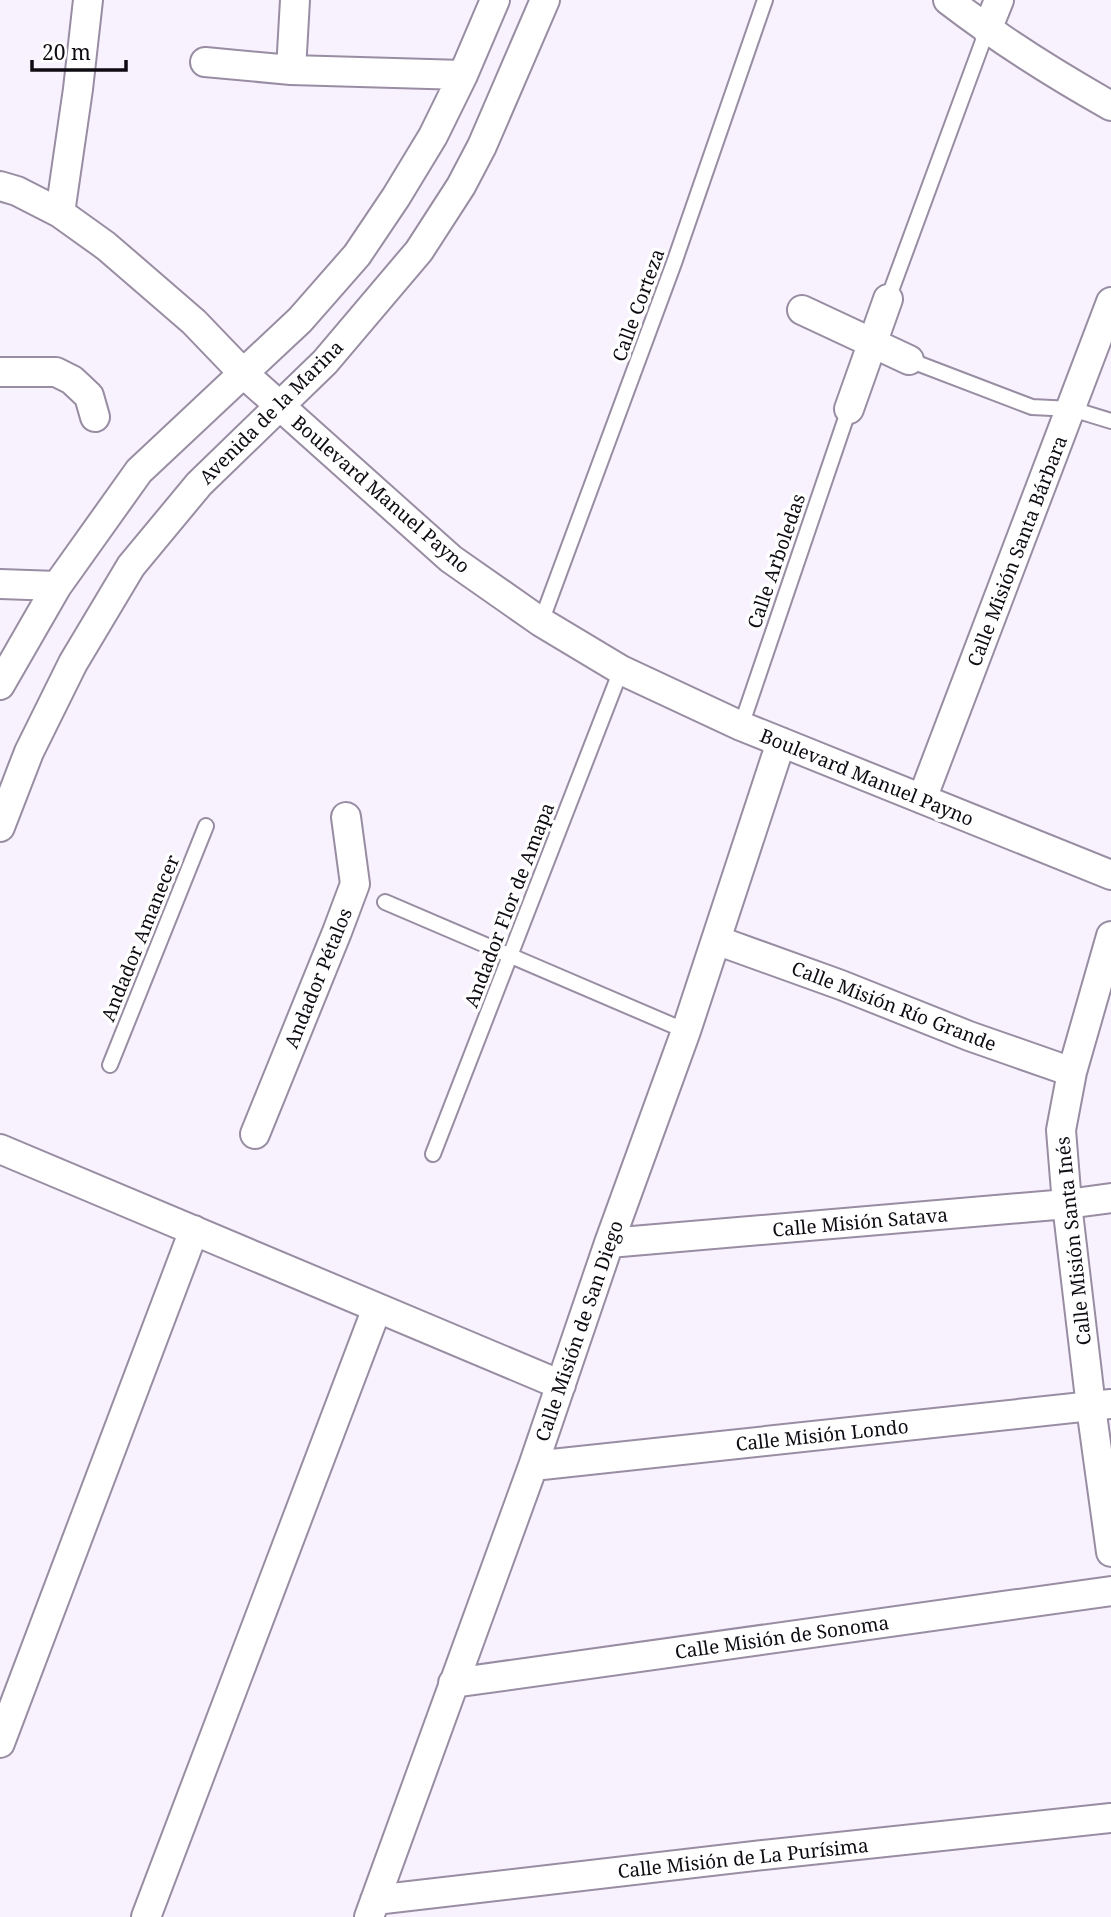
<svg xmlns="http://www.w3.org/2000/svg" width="1111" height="1917" viewBox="0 0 1111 1917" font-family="'Noto Serif',serif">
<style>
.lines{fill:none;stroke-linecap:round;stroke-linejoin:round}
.lane-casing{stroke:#988da2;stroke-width:18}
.street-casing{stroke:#988da2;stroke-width:32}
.lane{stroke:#fff;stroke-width:14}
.street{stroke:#fff;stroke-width:28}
.labels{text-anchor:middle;stroke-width:7;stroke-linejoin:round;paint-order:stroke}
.street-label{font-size:19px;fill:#0f0b12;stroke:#fff}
</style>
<rect width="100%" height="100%" fill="#f8f1fe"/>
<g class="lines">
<defs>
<path id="lane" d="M888,299L987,30
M909,360L1032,407L1072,409L1111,421
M541,622L674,263L765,0
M741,726L849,409
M385,902L686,1031
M110,1065L206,826
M433,1154L621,670"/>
<path id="street" d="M948,0C1000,40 1054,74 1111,106
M987,30L999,0
M205,62L291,70L463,75
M291,70L295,0
M0,186L17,191L60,213L106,246L194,322L243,373L451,559L541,622L621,670L741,726L1111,875
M60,213L78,89L88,0
M802,310L909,360
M0,372H56L72,380L89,396L95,417
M849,409L888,299
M0,584L57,586
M0,685L57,586L139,471L300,320L357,255L396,197L433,136L463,75L495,0
M922,799L1111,302
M0,827L29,752L73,663L131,566L199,484L325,362L419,251L461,186L482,146L545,0
M1111,936L1072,1072L1061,1130L1067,1204L1091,1407L1111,1552
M716,940L841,985L969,1036L1072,1072
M255,1134L337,932L355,884L346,817
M0,1149L561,1385
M609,1243L1067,1204L1111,1198
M533,1466L1111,1404
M453,1683L1111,1591
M0,1743L194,1230
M375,1900L763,1855L1111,1818
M146,1917L377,1308
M369,1917L533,1466L609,1243L686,1031L781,742"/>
</defs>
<use href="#lane" class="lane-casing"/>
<use href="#street" class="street-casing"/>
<use href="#lane" class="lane"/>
<use href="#street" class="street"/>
</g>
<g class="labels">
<g class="street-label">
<text transform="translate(638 305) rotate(-70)" y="7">Calle Corteza</text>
<text transform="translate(271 412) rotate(-45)" y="7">Avenida de la Marina</text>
<text transform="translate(381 494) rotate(41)" y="7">Boulevard Manuel Payno</text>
<text transform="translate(1017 551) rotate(-69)" y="7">Calle Misión Santa Bárbara</text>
<text transform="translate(776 561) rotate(-71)" y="7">Calle Arboledas</text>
<text transform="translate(867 777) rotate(22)" y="7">Boulevard Manuel Payno</text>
<text transform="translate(509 905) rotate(-69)" y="7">Andador Flor de Amapa</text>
<text transform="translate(140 938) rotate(-68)" y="7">Andador Amanecer</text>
<text transform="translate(318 978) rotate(-68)" y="7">Andador Pétalos</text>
<text transform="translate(894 1006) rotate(21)" y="7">Calle Misión Río Grande</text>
<text transform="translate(860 1222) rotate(-5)" y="7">Calle Misión Satava</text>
<text transform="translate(1073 1241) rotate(-96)" y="7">Calle Misión Santa Inés</text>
<text transform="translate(579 1331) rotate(-71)" y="7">Calle Misión de San Diego</text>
<text transform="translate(822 1435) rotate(-6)" y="7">Calle Misión Londo</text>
<text transform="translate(782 1637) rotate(-8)" y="7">Calle Misión de Sonoma</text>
<text transform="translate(743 1858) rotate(-6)" y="7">Calle Misión de La Purísima</text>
</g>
</g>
<path d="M32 60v10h94v-10" fill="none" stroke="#0f0b12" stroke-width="3.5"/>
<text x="42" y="60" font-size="21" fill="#0f0b12" stroke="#ffffff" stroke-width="5" paint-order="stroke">20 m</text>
</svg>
